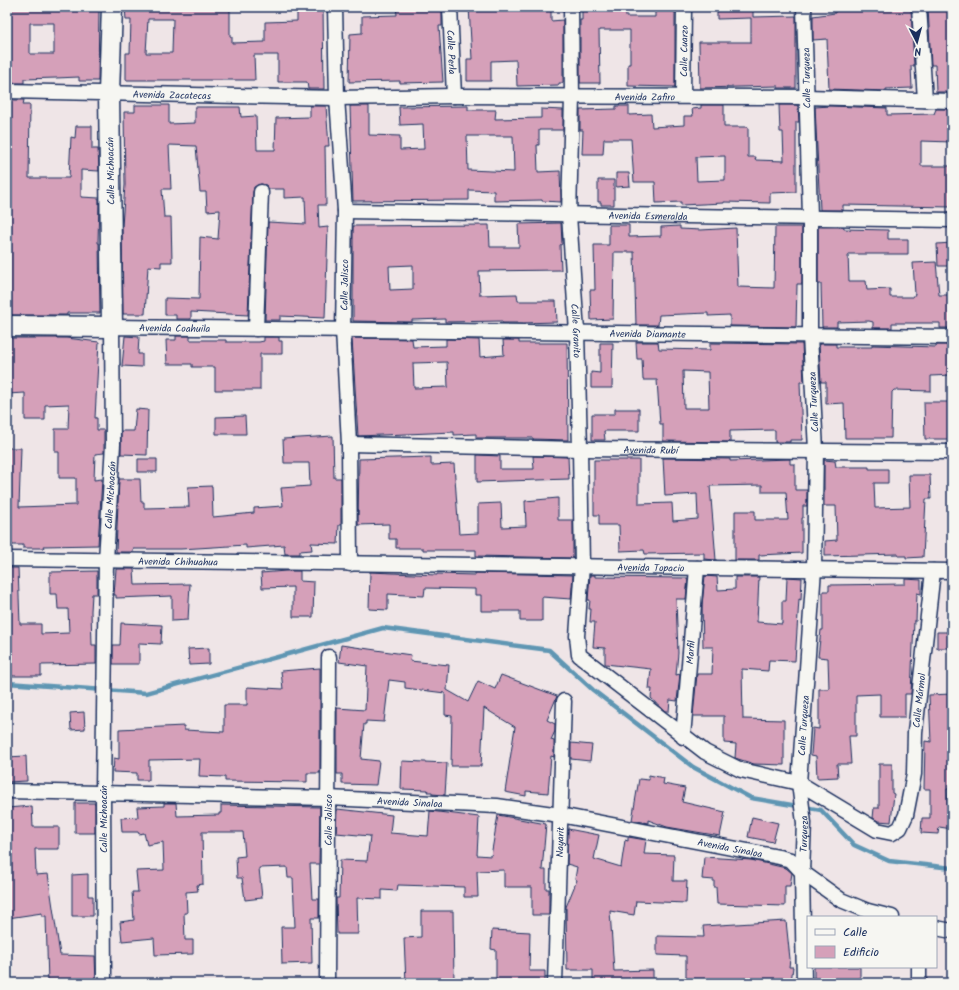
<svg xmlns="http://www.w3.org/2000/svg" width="959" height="990" viewBox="0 0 959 990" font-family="Kalam,sans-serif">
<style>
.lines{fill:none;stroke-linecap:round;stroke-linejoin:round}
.stream{stroke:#5f96b3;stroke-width:4.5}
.building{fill:#d5a0b9;stroke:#1b2f5e;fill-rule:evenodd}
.street-casing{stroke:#1b2f5e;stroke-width:17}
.secondary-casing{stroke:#1b2f5e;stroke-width:23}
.street{stroke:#f6f6f2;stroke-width:14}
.secondary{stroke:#f6f6f2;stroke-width:20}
.labels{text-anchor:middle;stroke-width:3;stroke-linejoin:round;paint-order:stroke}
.street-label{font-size:10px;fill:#1b2f5e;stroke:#f6f6f2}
</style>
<rect width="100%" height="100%" fill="#efe5e7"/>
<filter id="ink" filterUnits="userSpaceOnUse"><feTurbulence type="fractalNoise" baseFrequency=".025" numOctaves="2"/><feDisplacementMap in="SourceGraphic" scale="8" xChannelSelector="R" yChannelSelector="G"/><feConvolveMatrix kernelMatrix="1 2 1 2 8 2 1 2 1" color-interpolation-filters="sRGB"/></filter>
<g filter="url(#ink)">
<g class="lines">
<path class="stream" d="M7,683L146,693L383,628L549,650L593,690L693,767L751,798L821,810L854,845L889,861L952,868"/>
</g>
<path class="building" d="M9,7H99L98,81H79V77L56,78L24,79V83H8L7,55H9ZM30,23H54V54H30Z
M125,7H230V36L232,37V43L265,42V22L297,21V7H323L324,89H308L307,82H278V55H254L255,80H126V53H130L131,20H126ZM148,19H173L172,53H146Z
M396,7H442V26H439L443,82L400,83V81L349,82L350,34L362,33V16L397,15Z
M469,7H551V21L563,20V83H559V85L517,86L516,60L491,61V81H467V59H472Z
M582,7H626V17H655V7H675V87L628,86V64H630V30H599L600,83H580V20H582Z
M717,7H753V17L796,16V88H778V86L700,88L699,42H751V18L717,19Z
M835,7H911L914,66H911L912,88L886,89V91L829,89L827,39L813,40V16L835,13Z
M928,7H952V91H949V92H936L935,65H931Z
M8,100H24L23,105H30L29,178H69L71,137L75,138L76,126H92V149H98L99,171L81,170V197L99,198L98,243H99L100,313H67V315H10V310H7Z
M135,105H169V124L195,123V107H240L241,117L256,116L257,150H275L276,118L310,117V106H326L329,146H325L326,205H318L319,228L328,227L325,318L280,316V320H265L268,222L306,224L305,197L284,198V189H269L266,185L261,184L254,187L253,192L248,315L191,312V319H176V315H165V298L199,299L200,237L218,239L220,210L207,211L206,192H200L196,146L169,145L171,189H162L164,217H171L172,262H161V267L148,266L145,314H123L122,226L125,185L124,112H135Z
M701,105H724V127H748V157H756L755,160L784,161L783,132H780L779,105H797L798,107L799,122H796V192L770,193V203L724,202V203L681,205V202L656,203L655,182H634L631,139H604L603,154H582L583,130H580V110L616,109V106H629V115L651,114L652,127L684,125V116H693L692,109L701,108ZM725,156V180L697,181L696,157Z
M350,106H369V135L400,136V150L424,149L423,124L400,125L399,107L468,106V110H496L495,119L541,118V109L563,110V130H539V145H537L538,172L560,171L561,202L542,201V200L494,201V191L469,190V200L353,201ZM467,136H513L514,172L468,170Z
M830,106L887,108V115L934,114L936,109H949L948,127H952V142L921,141V166H952V207L843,205V210H820L815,107Z
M616,173H629L630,186L616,187Z
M598,180H614V205H601V202H598Z
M561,223L562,244L560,245L561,270L479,271L480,295L517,294L518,301H556L557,322L521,323H502V321L445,322V319L412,320V322L353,321V226L489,225L490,247H519L518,224ZM413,265V289L390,290L389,266Z
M609,225H629V237L661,236V227L680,226V229L701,230L736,228L738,287L774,288L775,227H802V284H797L796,327L730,326V315L708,316V313L659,315L658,325H636L634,252H614L613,319L591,320L590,290H595L594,245H609Z
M818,227H844V229L888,230V239H908V254H848L849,281H866L867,290L890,289V297H913L915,294L913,263L936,262L939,295H952V328H940V323H892V328H873V322L869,321L837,322V327H822L821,284H818Z
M952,243V266H938L937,244Z
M125,336L139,337L138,354H142V367L122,366Z
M176,336H190V340H226V342H259L264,341V337H279V341H282V354H260V390H215V367H192V364H167L166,340H176Z
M10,338H66L99,342L95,418H97V430H104V453L95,454L94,480L102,479L98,545L43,546L44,548H23V545H7V448H21L19,507L76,505V478H59V452H55V429H68L69,404L45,405V420H25V393L7,394V364H9Z
M352,338L412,339L413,347L446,346V339L479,340L480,357L504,355L503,340H519V343H567L568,440L533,439V438H476V434L454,435V432L358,436ZM447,362L448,387L414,388L413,363Z
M636,342H658L659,349L710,350V343L802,344L804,382H800L802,440H790V442H775V430L730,431V442L663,441V424H660L657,380H643L642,359H637ZM683,371L708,372L709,408H684Z
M600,343H613L612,388H591V372L600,373Z
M819,344H836V347H872V345L936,347L937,345H952V375L931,376V391L894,390L892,392L891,438H845L844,403L826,404V382H821Z
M924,402H952V439H925Z
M136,409L148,410L147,455L121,454V431H134Z
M615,409H639V431H604L605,440H592V414H615Z
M245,416L246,434H216V417Z
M333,436L334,478H341V525H339L338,544L311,543L312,550L300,551V554H285L284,545L246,548V545L181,549H133V552H116L119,479H140L141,502H144V508L189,507L188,487L212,486L213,517L254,513V508L283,506L281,488L310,486L309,463H284L283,439Z
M477,455L500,456V469H534L533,456L568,457L569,479L477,482Z
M431,457V465L454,464L459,534L478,533V504L501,503L502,527L526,526L525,501L558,498V520H573V558L476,556V550H423V548H396V539H389V524L358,525L359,459Z
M663,458L730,459V461L790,459V464H795V490H807V506H803V518H802V553L759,555V560H735V511H755V520H788L786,492H762V485L710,486L716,560L704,559V553L645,554L644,550L620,551L619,525H599V515H594V460H639V504L672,503L673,521L698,519L697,494L665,496Z
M138,459H157V472H138Z
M824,460L835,461L836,467H869V469H888V483H874L875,508L910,507L909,475H930L931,499H926L923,557L906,558V556H898V554L825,556V541L837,540L836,506H824Z
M7,568H18L20,624H41V634L69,633L68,609H58L57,594H50V572L97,571V594H92L91,611L92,645H96V664L41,665V676H7Z
M116,569H134L135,585L190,584L188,620L172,621V596L116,598V595H114Z
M286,571H300V581L314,582L313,617H293V587L262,588L261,573Z
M370,572L437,575V574L475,575V573L573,575L571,599L542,597V621H520V611H481V595H475V589L425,588L424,596L388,594V610L369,609Z
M590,575H595V577L688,578L686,599H676L678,653L676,675L680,674L677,701L670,700L669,711H665L651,698L652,689H649L651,669L605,664V648L593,647L595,622H590L591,609H589L590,600H588Z
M705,576L717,577L718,590L735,589V577H759L757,622L782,624V601H786L787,577L802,578L801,600L799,599L795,661L769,660L768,671L742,669L743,719L784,720V765L754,764L735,758L736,744L724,743V716H693L697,674H712L713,647H703L702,605Z
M905,579L921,580V594L917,593L916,621H914L911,694H905V717H880V694L856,695V736H849L851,764H837L838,777L817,778L816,756L811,755L813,728L819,729V689H829L828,658L818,657L821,630H823V591H829V585L905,584Z
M121,623L162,625L161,644L139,643V664H113V645H120Z
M937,632H950L951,648H937Z
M341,645L411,655L410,661L449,665L447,690L468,702L478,681L495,689L501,675L557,696L547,720L555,724V731L551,740L554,741V757L551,756L548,793L526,791V796L505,792L515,727L484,708L481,766H451L452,716L445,715V693L405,688V682L389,680L384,722L366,721V724H364L361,759L379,761L376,785L342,784V774H337V708L365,710L367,666L339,662Z
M209,648V664L189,665L188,649Z
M320,668V773H307V782L225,781V777L199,776L200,759L149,760V780H137V773L113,772L114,758L119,759V729L184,726V730L224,732V705H247V687L283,689L281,671Z
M952,694V776L951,789H947L948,814H952V829L939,827L938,834L921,833L922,818H930V789H924L925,741L931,742L929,695Z
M84,712L85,729L71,730L70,713Z
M571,743L592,745L590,761L571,759Z
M26,756L27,781L7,782V757Z
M402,761L447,763L445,795L432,794V792H427L428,790L401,789Z
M879,764H892V793L894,794L891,822L878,821L873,818L874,808H879Z
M649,775L664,778L663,784L685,788L682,802L725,812L720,836L667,827L648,820V823L632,820L639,779L649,780Z
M75,803H95V833H75Z
M164,803H176L177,816L219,815V813H221V805L320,807L319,864H310L312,899H319V918H311L312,963L282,964L281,927H295L293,878H288L287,867L259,868L262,898L245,900L242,878H237L236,857L245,856L243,832H202L203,884L197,885L198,891L186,892L187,913H184L185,940H193V954L155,955L154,938L122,941L120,922L134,920L132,892H138L136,871L164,870L163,842L147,845L144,833L139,834L138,832H122L121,818L138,817L137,807L164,806Z
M32,806L33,827H59V849H35L36,875L48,874L60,955L95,956L96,983H48L46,916H42V913L8,918L7,808Z
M337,809L392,815L390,833L428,836L430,811L479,817L477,855L491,856L498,815L546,824L542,870H546V889H549V915H532V887H504V870L477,871L478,897H464V887L398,885L397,891L382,890V899L357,898L358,934H337L336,898H339L340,860L367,861L370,836L336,833Z
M752,817L778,823L773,842L748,837Z
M568,829L599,835L594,859L621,867L625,840L628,841V837L646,840L644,854L674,855L673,881H687L686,903L636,901L634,915L610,911L614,971L653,970V983H593V970H567L566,907L577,880L575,879L577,867L567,864Z
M704,857L751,860L786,868L792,873L790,886H785V906L717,904L716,887H714V880L702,879Z
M88,874V896H93V916H72V875Z
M421,911H453L454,983H406L404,938L421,937Z
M786,921L790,959L789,967H793L791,982L776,980V983H753L754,980L722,981V983H686V956L657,955V936L704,937L703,926Z
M492,930L530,932L529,971H545V983H496V950L491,949Z
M814,967H860V983H826V978L814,979Z"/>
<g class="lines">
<defs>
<g id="street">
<path d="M335,7L337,98L345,211L343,330L349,444L350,564"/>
<path id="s1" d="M450,7L454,96"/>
<path id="s2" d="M571,7L572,97L569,215L577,332L580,449L582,565L577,636L579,655L705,752L741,770L799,783L877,830L892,833L900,828L906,815L914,774L915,732L933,571"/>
<path d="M919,7L925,100"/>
<path id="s3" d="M7,91L337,98L454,96L806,97L952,101"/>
<path id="s4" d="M683,96L684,7"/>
<path id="s5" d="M345,211L952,220"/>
<path d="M256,329L261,192"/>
<path id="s6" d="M349,444L580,449L952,452"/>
<path id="s7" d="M7,559L952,571"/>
<path id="s8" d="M683,737L697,568"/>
<path id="s9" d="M7,791L328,798L497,806L560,815L779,857L791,860L802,872L841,900L868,911L892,917"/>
<path d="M936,928L952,931"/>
<path id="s10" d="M104,983L103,792L106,560L113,444L112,327L952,337"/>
<path id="s11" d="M327,983L329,657"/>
<path id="s12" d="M555,983L564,701"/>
<path id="s13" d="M804,983L802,872L804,823L799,783L814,569L816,450L810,336V217L804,7"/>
<path d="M919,983V967"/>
</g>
<path id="secondary" d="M7,326L112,327L109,92L112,7"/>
</defs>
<use href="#street" class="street-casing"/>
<use href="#secondary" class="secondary-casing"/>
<use href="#street" class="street"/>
<use href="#secondary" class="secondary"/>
</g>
</g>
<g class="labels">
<g class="street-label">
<text dy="4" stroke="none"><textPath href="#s4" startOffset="45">Calle Cuarzo</textPath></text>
<text dy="4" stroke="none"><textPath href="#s1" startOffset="45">Calle Perla</textPath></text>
<text transform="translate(806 78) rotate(-91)" y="4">Calle Turqueza</text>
<text dy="4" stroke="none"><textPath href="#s3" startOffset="165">Avenida Zacatecas</textPath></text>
<text dy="4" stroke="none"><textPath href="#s3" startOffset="638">Avenida Zafiro</textPath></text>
<text transform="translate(110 171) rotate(-91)" y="4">Calle Michoacán</text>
<text dy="4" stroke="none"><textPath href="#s5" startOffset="303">Avenida Esmeralda</textPath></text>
<text transform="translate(344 285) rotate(-89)" y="4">Calle Jalisco</text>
<text dy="4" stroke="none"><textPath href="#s10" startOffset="719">Avenida Coahuila</textPath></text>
<text dy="4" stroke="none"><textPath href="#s2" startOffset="324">Calle Granito</textPath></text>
<text dy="4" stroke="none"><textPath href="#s10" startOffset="1192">Avenida Diamante</textPath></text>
<text transform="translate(813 402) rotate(-93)" y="4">Calle Turqueza</text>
<text dy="4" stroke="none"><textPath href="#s6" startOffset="302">Avenida Rubí</textPath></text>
<text dy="4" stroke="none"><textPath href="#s10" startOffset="488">Calle Michoacán</textPath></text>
<text dy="4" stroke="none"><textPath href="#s7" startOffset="171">Avenida Chihuahua</textPath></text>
<text dy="4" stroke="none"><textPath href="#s7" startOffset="644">Avenida Topacio</textPath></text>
<text dy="4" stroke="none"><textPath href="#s8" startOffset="85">Marfil</textPath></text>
<text dy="4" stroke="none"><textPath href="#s2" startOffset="1153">Calle Mármol</textPath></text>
<text dy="4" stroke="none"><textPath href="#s13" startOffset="258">Calle Turqueza</textPath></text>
<text dy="4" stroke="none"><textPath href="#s9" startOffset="403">Avenida Sinaloa</textPath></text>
<text transform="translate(103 819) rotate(-90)" y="4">Calle Michoacán</text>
<text dy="4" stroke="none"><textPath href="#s11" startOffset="163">Calle Jalisco</textPath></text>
<text dy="4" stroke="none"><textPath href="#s13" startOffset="149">Turqueza</textPath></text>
<text dy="4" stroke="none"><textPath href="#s12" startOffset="141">Nayarit</textPath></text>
<text dy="4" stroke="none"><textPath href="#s9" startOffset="727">Avenida Sinaloa</textPath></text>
</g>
</g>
<rect width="959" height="990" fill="none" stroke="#f6f6f2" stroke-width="24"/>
<rect x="12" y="12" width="935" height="966" fill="none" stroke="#1b2f5e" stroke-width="1.5" filter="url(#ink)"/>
<rect x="807" y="916" width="130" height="52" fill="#f6f6f2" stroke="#9ea6b7"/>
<rect x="815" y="929" width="20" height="6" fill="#f6f6f2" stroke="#9ea6b7"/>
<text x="843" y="936" font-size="12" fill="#1b2f5e">Calle</text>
<rect x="815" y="946" width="20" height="12" fill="#d5a0b9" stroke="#9ea6b7"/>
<text x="843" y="956" font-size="12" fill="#1b2f5e">Edificio</text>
<g transform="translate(917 42) rotate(174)" stroke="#f6f6f2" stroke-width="3" paint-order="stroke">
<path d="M0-3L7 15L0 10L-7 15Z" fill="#1b2f5e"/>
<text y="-6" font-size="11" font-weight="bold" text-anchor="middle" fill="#1b2f5e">N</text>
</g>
</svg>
